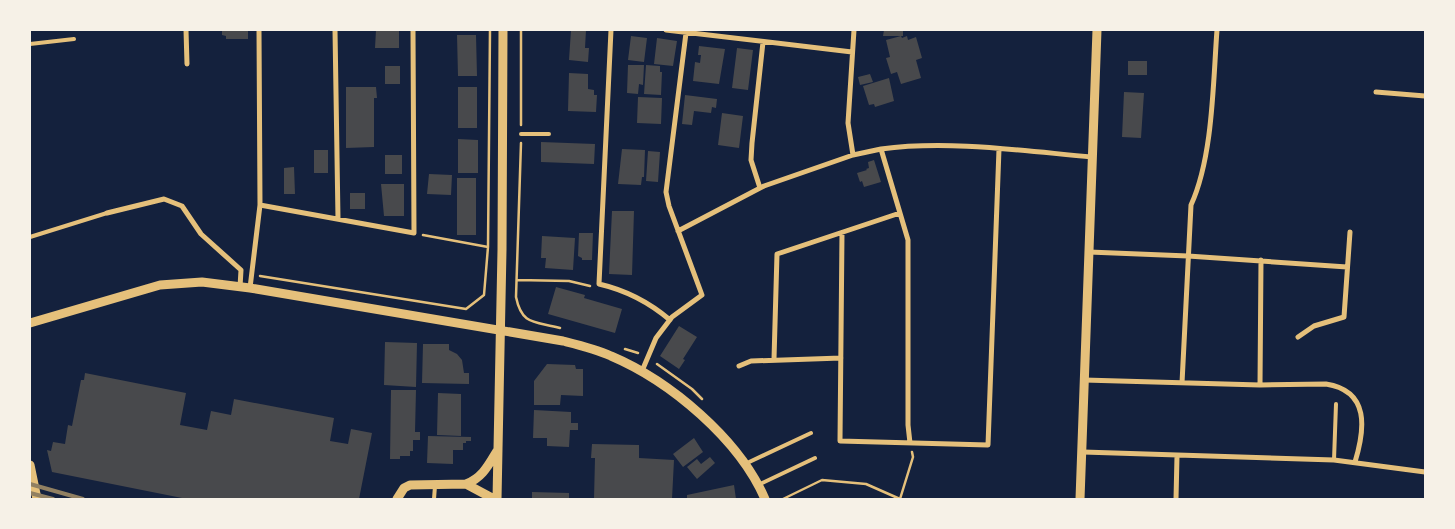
<svg xmlns="http://www.w3.org/2000/svg" width="1455" height="529" viewBox="0 0 1455 529" font-family="'PT Sans',sans-serif">
<style>
.building{fill:#48494c}
.lines{fill:none;stroke-linecap:round;stroke-linejoin:round}
.path{stroke:#e5c07b;stroke-width:2.5}
.service{stroke:#e5c07b;stroke-width:4}
.minor{stroke:#e5c07b;stroke-width:5}
.tertiary{stroke:#e5c07b;stroke-width:9}
.rail{stroke:#918062;stroke-width:4}
</style>
<rect width="100%" height="100%" fill="#14213d"/>
<path class="building" d="M222,30H248V39H226V36L222,35Z
M376,30H399V48H375Z
M571,30H586L585,48H589L588,62L569,60Z
M884,30H903V36H883Z
M457,35H476L477,76H458Z
M631,36L647,38L644,62L628,60Z
M901,36L902,38L907,36L908,40L916,37L922,58L916,60L921,78L901,84L897,72L891,74L886,58L890,57L886,40Z
M657,38L677,41L673,66L654,64Z
M699,46L725,49L719,84L693,81L695,62L700,63L701,55H698Z
M737,48L753,50L748,90L732,88Z
M1128,61H1147V75H1128Z
M628,65H644L643,85L639,84L638,94L627,93Z
M646,65L660,66V72H662L661,95L644,94Z
M385,66H400V84H385Z
M569,73L588,74V89L594,90V95H597L596,112L568,111Z
M870,74L873,82L860,85L858,77Z
M889,78L894,101L875,107L874,104L869,105L863,86Z
M346,87H376L377,98H374V147L346,148Z
M458,87H477V128H458Z
M1124,92L1144,93L1141,138L1122,137Z
M685,95L717,99L716,108L712,107L711,113L694,111L692,125L682,124Z
M638,97L662,98L661,124L637,123Z
M722,113L743,116L739,148L718,145Z
M458,139L478,140V173H458Z
M541,142L595,144L594,164L541,162Z
M622,149L645,150L644,177H642L641,185L618,184Z
M314,150H328V173H314Z
M648,151L660,152L658,182L646,181Z
M385,155H402V174H385Z
M874,160L881,182L864,187L862,181L860,182L857,173L867,170L866,169L869,168L868,162Z
M294,167L295,194H284V168Z
M429,174L452,175L451,195L427,194Z
M457,178H476V235H457Z
M381,184H404V216H384Z
M350,193H365V209H350Z
M612,211H634L632,275L609,274Z
M579,233H593L592,260H582V258L578,256Z
M542,236L575,238L573,270L545,268L546,258H541Z
M556,287L585,295L584,298L622,309L615,333L548,314Z
M679,326L697,337L683,359L685,360L679,369L660,356Z
M385,342L417,343L416,387L384,385Z
M423,344H449V350L457,354L462,360L464,373H469V384L422,383Z
M547,364L575,365L576,369H583V396L561,395L560,405H534V381Z
M85,373L186,393L180,425L207,430L211,411L231,415L234,399L334,418L330,441L348,444L351,429L372,433L359,499H187L52,472L47,450L51,451L53,442L65,444L68,425L72,426L81,380H84Z
M391,390H416L415,432H420V440H413V451H410V456H400V459H390Z
M438,393L461,394V436L437,435Z
M534,410L571,412V423H578V430H570L569,447L547,446V438H533Z
M428,436L471,437V441H466V443H463V450H453V464L427,463Z
M694,438L703,452L683,467L673,454Z
M592,444L639,445V458L674,460L672,499H594L595,458H591Z
M710,457L715,463L697,479L687,467L697,459L701,464Z
M734,485L736,499H687V495Z
M532,492L569,493V499H532Z"/>
<g class="lines">
<path class="path" d="M521,125V30
M521,143L516,297C522,326 535,321 560,328
M423,235L488,247
M260,276L466,309L484,295L488,247L490,30
M517,280L569,281L590,286
M625,349L638,353
M657,364L692,389L702,399
M783,499L822,480L866,484L900,499L913,457L912,452"/>
<path class="service" d="M30,44L74,39
M521,134H549
M30,237L107,213
M1334,460L1336,404
M745,464L811,433
M758,485L815,458
M434,499L435,486"/>
<path class="minor" d="M186,30L187,64
M335,30L338,219
M611,30L599,284C625,290 650,303 670,320
M666,30L852,52
M1376,92L1425,96
M881,149C949,140 1024,151 1092,157
M853,155L848,123L854,30
M760,188L751,160L752,143L763,42
M260,205L414,233L413,30
M107,213L164,199L182,206L201,234L241,270L240,287
M678,231L764,186L853,155L881,149L908,240V425L910,443
M842,233L840,441L988,445L999,149
M1089,252L1188,256L1347,267
M250,288L260,205L259,30
M1298,337L1314,326L1344,317L1350,232
M774,359L777,254L900,213
M739,366L751,361L841,358
M642,371L656,338L672,317L702,295L669,206L666,192L686,33
M1084,380L1260,385L1326,384C1370,391 1365,429 1355,462
M1182,383L1191,205C1213,157 1213,83 1217,30
M1260,385L1261,260
M1083,452L1334,460L1425,472
M1176,499L1177,456"/>
<path class="tertiary" d="M30,323L160,285L202,282L250,288L563,341C579,345 596,349 611,356C670,381 739,439 765,499
M30,465L37,499
M466,484L494,499
M397,499L404,488L410,485L466,484C482,478 488,466 497,451
M497,499L502,250L503,30
M1080,499L1097,30"/>
<path class="rail" d="M30,484L83,499
M30,493L53,499"/>
</g>
<rect width="1455" height="529" fill="none" stroke="#f6f1e7" stroke-width="62"/>
</svg>
